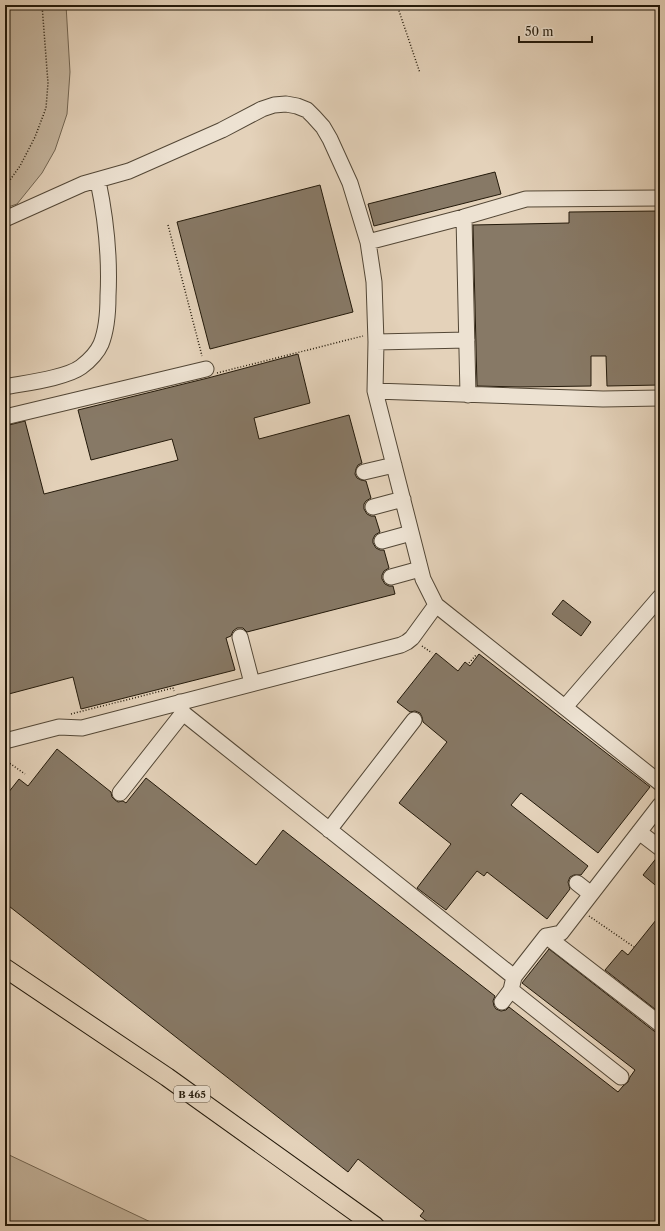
<svg xmlns="http://www.w3.org/2000/svg" width="665" height="1231" viewBox="0 0 665 1231" font-family="'Libre Caslon Text',serif">
<style>
.green{fill:#c3b39c;stroke:#736653}
.building{fill:#877966;stroke:#23190a}
.lines{fill:none;stroke-linecap:round;stroke-linejoin:round}
.minor-casing{stroke:#534736;stroke-width:17}
.major-casing{stroke:#23190a;stroke-width:20}
.path{stroke:#23190a;stroke-width:1.5;stroke-dasharray:1 2;stroke-linecap:butt}
.minor{stroke:#ede2d2;stroke-width:15}
.major{stroke:#e4d2ba;stroke-width:18}
.labels{text-anchor:middle;stroke-width:3;stroke-linejoin:round;paint-order:stroke}
.shield{fill:#ede2d2;stroke:#605546;stroke-width:1}
.shield-label{font-size:10px;font-weight:bold;fill:#23190a}
</style>
<rect width="100%" height="100%" fill="#e4d2ba"/>
<filter id="stains"><feTurbulence type="fractalNoise" baseFrequency=".005" numOctaves="4"/><feColorMatrix values="0 0 0 0 .2 0 0 0 0 .09 0 0 0 0 .02 0 0 0 .5 -.17"/></filter>
<radialGradient id="worn" r=".72"><stop offset=".6" stop-color="#630" stop-opacity="0"/><stop offset="1" stop-color="#630" stop-opacity=".3"/></radialGradient>
<path class="green" d="M5,5H66L70,72L67,114L55,150L42,173L17,204L5,208Z
M5,1153L159,1226H5Z"/>
<path class="building" d="M495,172L501,194L374,226L368,204Z
M320,185L353,312L210,349L177,222Z
M660,211V385L607,386L606,356H591V386L520,387L477,386L473,225L569,223V212Z
M298,354L310,403L254,418L259,439L349,415L362,463L358,465L356,469L355,474L357,478L361,480L366,481L371,498L366,501L364,504V509L367,514L371,516H375L380,532L375,535L373,539V543L376,548L380,550H384L389,568L384,571L382,575V579L385,584L389,586H393L395,594L247,632L243,628H237L233,631L231,636L226,638L235,670L81,709L73,677L5,695V426L25,421L44,494L178,460L172,439L91,460L78,410L208,378Z
M563,600L591,622L581,636L552,614Z
M436,653L458,671L465,662L470,666L479,654L650,787L598,853L521,793L511,805L588,866L581,875H574L570,877L568,882L570,889L547,919L487,872L484,876L477,871L446,910L417,888L451,844L399,803L447,742L423,722L422,717L420,713L415,711L410,712L397,702Z
M57,749L111,792L112,797L115,800L118,802L123,801L126,803L146,778L256,865L283,830L495,996L493,1001L494,1006L496,1009L501,1011L506,1010L509,1007L618,1092L623,1086L628,1082L630,1077L635,1070L522,983L549,949L654,1031L660,1034V1226H433L420,1216L424,1211L358,1159L348,1172L5,903V790L8,793L19,779L28,786Z
M658,856L660,857V889L643,875Z
M660,915V1013L605,970L622,950L628,955Z"/>
<g class="lines">
<defs>
<path id="minor" d="M660,198L526,199L464,217L368,242L374,282L376,342L375,391L423,579L436,605L660,783
M464,217L468,395
M5,219L83,184L129,171L222,130L262,109L274,105L286,104L297,106L307,110L314,117L323,127L330,139L350,183L368,242
M376,342L467,340
M5,387C25,383 66,378 81,367C89,361 97,353 101,344C107,329 108,312 108,296C110,257 106,219 98,181
M375,391L603,399L660,398
M5,417L206,369
M364,472L394,465
M373,507L403,499
M382,541L411,533
M391,577L420,569
M240,637L252,683
M180,702L183,713L514,977L511,990L621,1077
M565,707L660,597
M5,741L59,727L82,728L401,645L407,642L412,638L436,605
M120,793L183,713
M329,830L414,720
M639,832L660,848
M577,883L591,894
M546,936L660,1024
M514,977L546,936L561,933L660,805
M502,1002L511,990"/>
<path id="major" d="M5,968L167,1077L375,1226"/>
</defs>
<use href="#minor" class="minor-casing"/>
<use href="#major" class="major-casing"/>
<path class="path" d="M397,5L420,73
M5,187L20,166L35,137L46,108L48,83L42,5
M168,225L202,356
M217,373L363,336
M422,646L432,653
M469,663L477,654
M71,714L173,688L174,691
M5,760L25,774
M589,916L634,947
M389,1223L393,1226"/>
<use href="#minor" class="minor"/>
<use href="#major" class="major"/>
</g>
<g class="labels">
<rect class="shield" x="174" y="1086" width="36" height="16" rx="3"/>
<g class="shield-label">
<text x="192" y="1098">B 465</text>
</g>
</g>
<rect width="665" height="1231" fill="none" stroke="#e4d2ba" stroke-width="20"/>
<rect x="6" y="6" width="653" height="1219" fill="none" stroke="#23190a" stroke-width="2"/>
<rect x="10" y="10" width="645" height="1211" fill="none" stroke="#23190a"/>
<path d="M519 36v6h73v-6" fill="none" stroke="#23190a" stroke-width="2"/>
<text x="525" y="36" font-size="12" fill="#23190a" stroke="#ede2d2" stroke-width="3" paint-order="stroke">50 m</text>
<rect width="100%" height="100%" filter="url(#stains)"/>
<rect width="100%" height="100%" fill="url(#worn)"/>
</svg>
